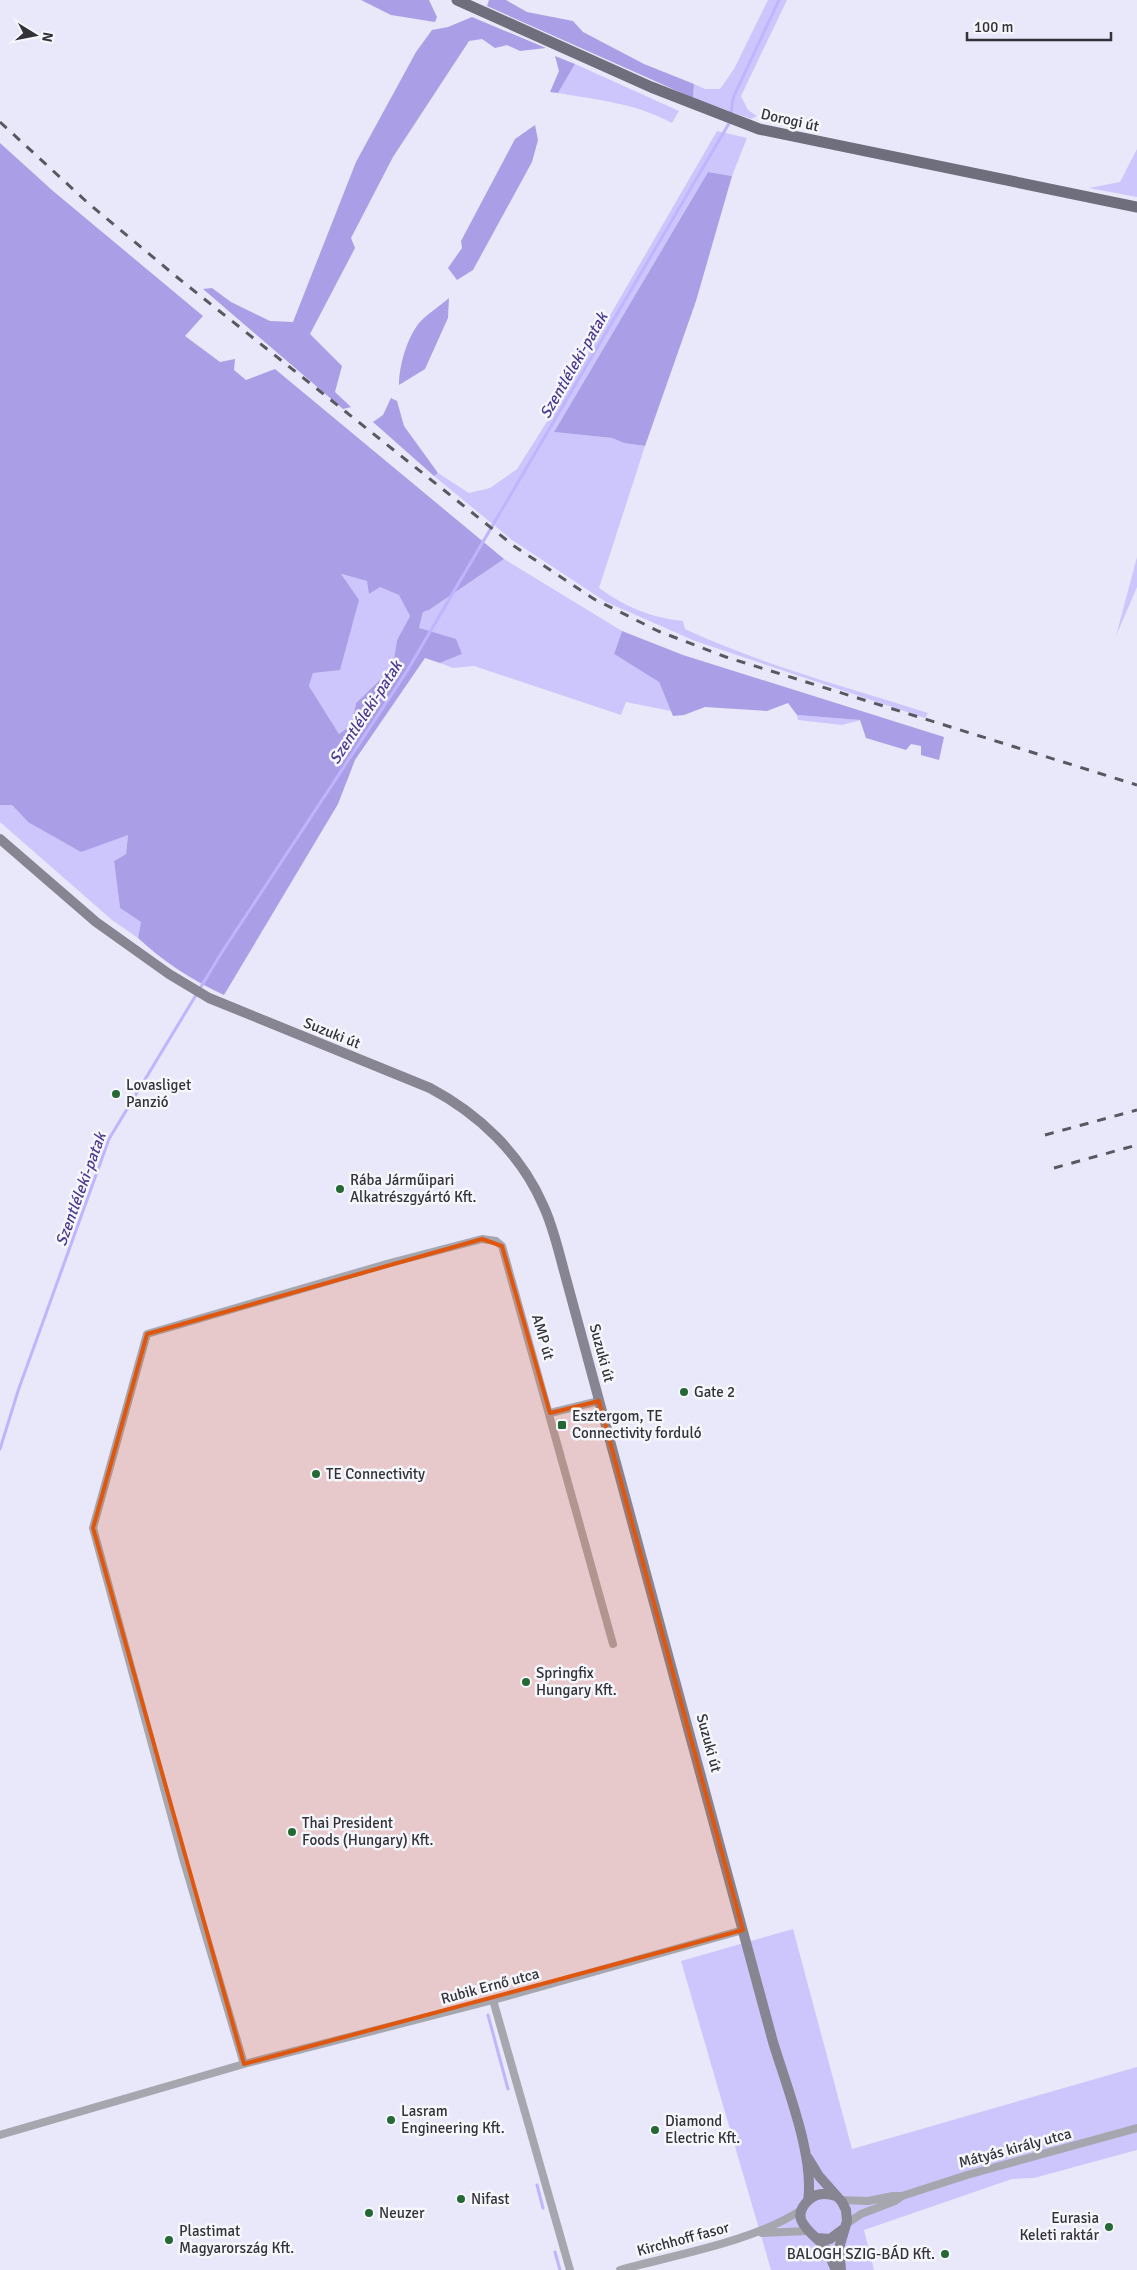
<svg xmlns="http://www.w3.org/2000/svg" width="1137" height="2270" viewBox="0 0 1137 2270" font-family="Signika,sans-serif">
<style>
.green{fill:#cdc6fd}
.forest{fill:#aa9fe7;fill-rule:evenodd}
.lines{fill:none;stroke-linecap:round;stroke-linejoin:round}
.stream{stroke:#bfb5fe;stroke-width:3}
.minor{stroke:#a6a6ae;stroke-width:8}
.secondary{stroke:#868591;stroke-width:10}
.primary{stroke:#6f6e7c;stroke-width:11}
.rail{stroke:#595861;stroke-width:3;stroke-dasharray:9 9;stroke-linecap:butt}
.marked{fill:#df570e;fill-opacity:0.2;stroke:#df570e;stroke-width:4;stroke-linejoin:round}
.poi-dot{fill:#246834;stroke:#f6f6fd;stroke-width:2}
.labels{text-anchor:middle;stroke-width:5;stroke-linejoin:round;paint-order:stroke}
.street-label{font-size:15px;fill:#333239;stroke:#f6f6fd}
.poi-label{font-size:15px;fill:#333239;stroke:#f6f6fd;text-anchor:start}
.water-label{font-size:16px;font-style:italic;fill:#4e3a8e;stroke:#f6f6fd}
</style>
<rect width="100%" height="100%" fill="#e9e7fa"/>
<path class="green" d="M768,0H787L741,96L748,110L757,116L751,119L693,98L694,84L705,89H720L734,69Z
M575,64L679,111L672,123C635,103 598,100 558,93Z
M717,131L747,138L732,176L708,172L554,432L612,438L624,443L645,446L599,588C625,607 652,618 683,621L685,629C762,665 847,687 928,713L925,718L695,641L606,602L512,540L434,476L438,473L469,493L490,488L517,469L565,393Z
M1137,149V197L1089,188L1120,182Z
M1137,557V587L1116,636Z
M504,559L622,631L614,654L659,682L671,711L626,702L621,715L474,666L453,668L440,663L462,654L419,628L423,612L429,610Z
M340,574L367,581L400,595L410,616L397,640L394,659L382,678L356,703L352,724L339,734L309,686Z
M797,715L861,720L842,725L798,720Z
M0,805H12L28,822L128,835L126,854L114,861L120,908L141,922L138,938L112,920L0,822Z
M793,1929L852,2149L1137,2067V2150L1034,2178L1012,2179L864,2230L874,2270H771L681,1961Z"/>
<path class="forest" d="M361,0H429L437,17L435,22L391,15Z
M489,0H506L527,12L573,21L583,32L644,64L694,84L693,98L487,6Z
M472,17L546,48L520,51L507,45L495,48L482,39L469,41L393,157L351,238L355,248L310,334L342,366L335,392L351,407L343,409L203,289L212,288L231,302L270,321L293,322L356,162L416,52L432,30L448,27Z
M555,56L575,64L558,93L550,92L559,71Z
M535,125L538,140L532,162L473,270L457,280L448,268L462,248L461,241L515,139Z
M0,143L53,191L203,316L185,336L220,362L235,359L234,370L246,380L275,369L504,559L429,610L423,612L419,628L456,639L462,654L440,663L425,658L355,760L338,804L224,995C192,980 164,962 138,938L141,922L120,908L114,861L126,854L128,835L81,852L28,822L12,805H0ZM341,574L367,581L369,594L380,587L399,595L410,616L397,640L394,659L382,678L356,703L352,724L339,734L309,686L313,673L340,670L359,600Z
M708,172L732,176L696,301L645,446L624,443L612,438L554,432Z
M449,298L448,318L425,369L399,385C399,366 407,338 419,323C427,314 440,306 449,298Z
M391,398L397,401L404,426L438,473L434,476L373,422L383,415Z
M622,631L683,655L944,737L939,760L921,755V746L911,744L906,750L866,738L860,720L797,715L788,703L767,711L705,707L684,715L673,716L659,682L614,654Z"/>
<g class="lines">
<path class="stream" d="M731,114L733,98L779,0
M0,1449L18,1391L109,1139L222,952L407,671L731,120
M488,2015L508,2089
M537,2185L543,2208
M555,2252L560,2270"/>
<path class="minor" d="M550,1413L599,1401
M493,2000L570,2270
M244,2064L183,1858L93,1528L147,1334L390,1263L482,1239L496,1241L502,1246L613,1644
M0,2135L244,2064L493,2000L743,1930
M840,2200L868,2201L893,2196H902
M845,2225L861,2214L895,2201L902,2196L967,2175L1137,2128
M762,2233L807,2231
M620,2270C678,2254 753,2242 803,2209"/>
<path class="secondary" d="M0,839L96,922L169,974L209,998L430,1088C479,1114 521,1154 543,1205C553,1226 558,1249 564,1271L773,2042C786,2085 815,2157 808,2201
M808,2158L819,2176L842,2202L846,2210L847,2221L839,2248L841,2270
M836,2196C827,2193 818,2192 810,2199C786,2219 813,2233 824,2246C829,2253 832,2262 836,2270
M817,2238L830,2239L842,2230"/>
<path class="primary" d="M457,0L651,87L759,129L1137,207"/>
<path class="rail" d="M0,122L88,203L178,278L514,546L594,599L658,631L726,657L1137,785
M1045,1135L1137,1110
M1054,1168L1137,1145"/>
</g>
<path class="marked" d="M482,1239L502,1246L550,1413L599,1401L743,1930L244,2064L93,1528L147,1334Z"/>
<g class="poi-dot">
<circle cx="116" cy="1094" r="5"/>
<circle cx="340" cy="1189" r="5"/>
<circle cx="684" cy="1392" r="5"/>
<rect x="557" y="1420" width="10" height="10" rx="2.5"/>
<circle cx="316" cy="1474" r="5"/>
<circle cx="526" cy="1682" r="5"/>
<circle cx="292" cy="1832" r="5"/>
<circle cx="391" cy="2120" r="5"/>
<circle cx="655" cy="2130" r="5"/>
<circle cx="461" cy="2199" r="5"/>
<circle cx="369" cy="2213" r="5"/>
<circle cx="1109" cy="2227" r="5"/>
<circle cx="169" cy="2240" r="5"/>
<circle cx="945" cy="2254" r="5"/>
</g>
<g class="labels">
<g class="street-label">
<text transform="translate(790 120) rotate(13)" y="5">Dorogi út</text>
<text transform="translate(332 1033) rotate(22)" y="5">Suzuki út</text>
<text transform="translate(543 1337) rotate(74)" y="5">AMP út</text>
<text transform="translate(602 1353) rotate(75)" y="5">Suzuki út</text>
<text transform="translate(709 1743) rotate(75)" y="5">Suzuki út</text>
<text transform="translate(490 1986) rotate(-15)" y="5">Rubik Ernő utca</text>
<text transform="translate(1015 2148) rotate(-15)" y="5">Mátyás király utca</text>
<text transform="translate(683 2239) rotate(-15)" y="5">Kirchhoff fasor</text>
</g>
<g class="poi-label">
<text x="126" y="1090">Lovasliget<tspan x="126" dy="17">Panzió</tspan></text>
<text x="350" y="1185">Rába Járműipari<tspan x="350" dy="17">Alkatrészgyártó Kft.</tspan></text>
<text x="694" y="1397">Gate 2</text>
<text x="572" y="1421">Esztergom, TE<tspan x="572" dy="17">Connectivity forduló</tspan></text>
<text x="326" y="1479">TE Connectivity</text>
<text x="536" y="1678">Springfix<tspan x="536" dy="17">Hungary Kft.</tspan></text>
<text x="302" y="1828">Thai President<tspan x="302" dy="17">Foods (Hungary) Kft.</tspan></text>
<text x="401" y="2116">Lasram<tspan x="401" dy="17">Engineering Kft.</tspan></text>
<text x="665" y="2126">Diamond<tspan x="665" dy="17">Electric Kft.</tspan></text>
<text x="471" y="2204">Nifast</text>
<text x="379" y="2218">Neuzer</text>
<text x="1099" y="2223" text-anchor="end">Eurasia<tspan x="1099" dy="17">Keleti raktár</tspan></text>
<text x="179" y="2236">Plastimat<tspan x="179" dy="17">Magyarország Kft.</tspan></text>
<text x="935" y="2259" text-anchor="end">BALOGH SZIG-BÁD Kft.</text>
</g>
<g class="water-label">
<text transform="translate(573 365) rotate(-60)" y="6">Szentléleki-patak</text>
<text transform="translate(365 712) rotate(-57)" y="6">Szentléleki-patak</text>
<text transform="translate(80 1189) rotate(-70)" y="6">Szentléleki-patak</text>
</g>
</g>
<g transform="translate(35 35) rotate(100)" stroke="#f6f6fd" stroke-width="4" paint-order="stroke">
<path d="M0-4L9 19L0 12L-9 19Z" fill="#333239"/>
<text y="-8" font-size="14" font-weight="bold" text-anchor="middle" fill="#333239">N</text>
</g>
<path d="M967 32v8h144v-8" fill="none" stroke="#333239" stroke-width="2.5"/>
<text x="974" y="32" font-size="15" fill="#333239" stroke="#f6f6fd" stroke-width="4" paint-order="stroke">100 m</text>
</svg>
